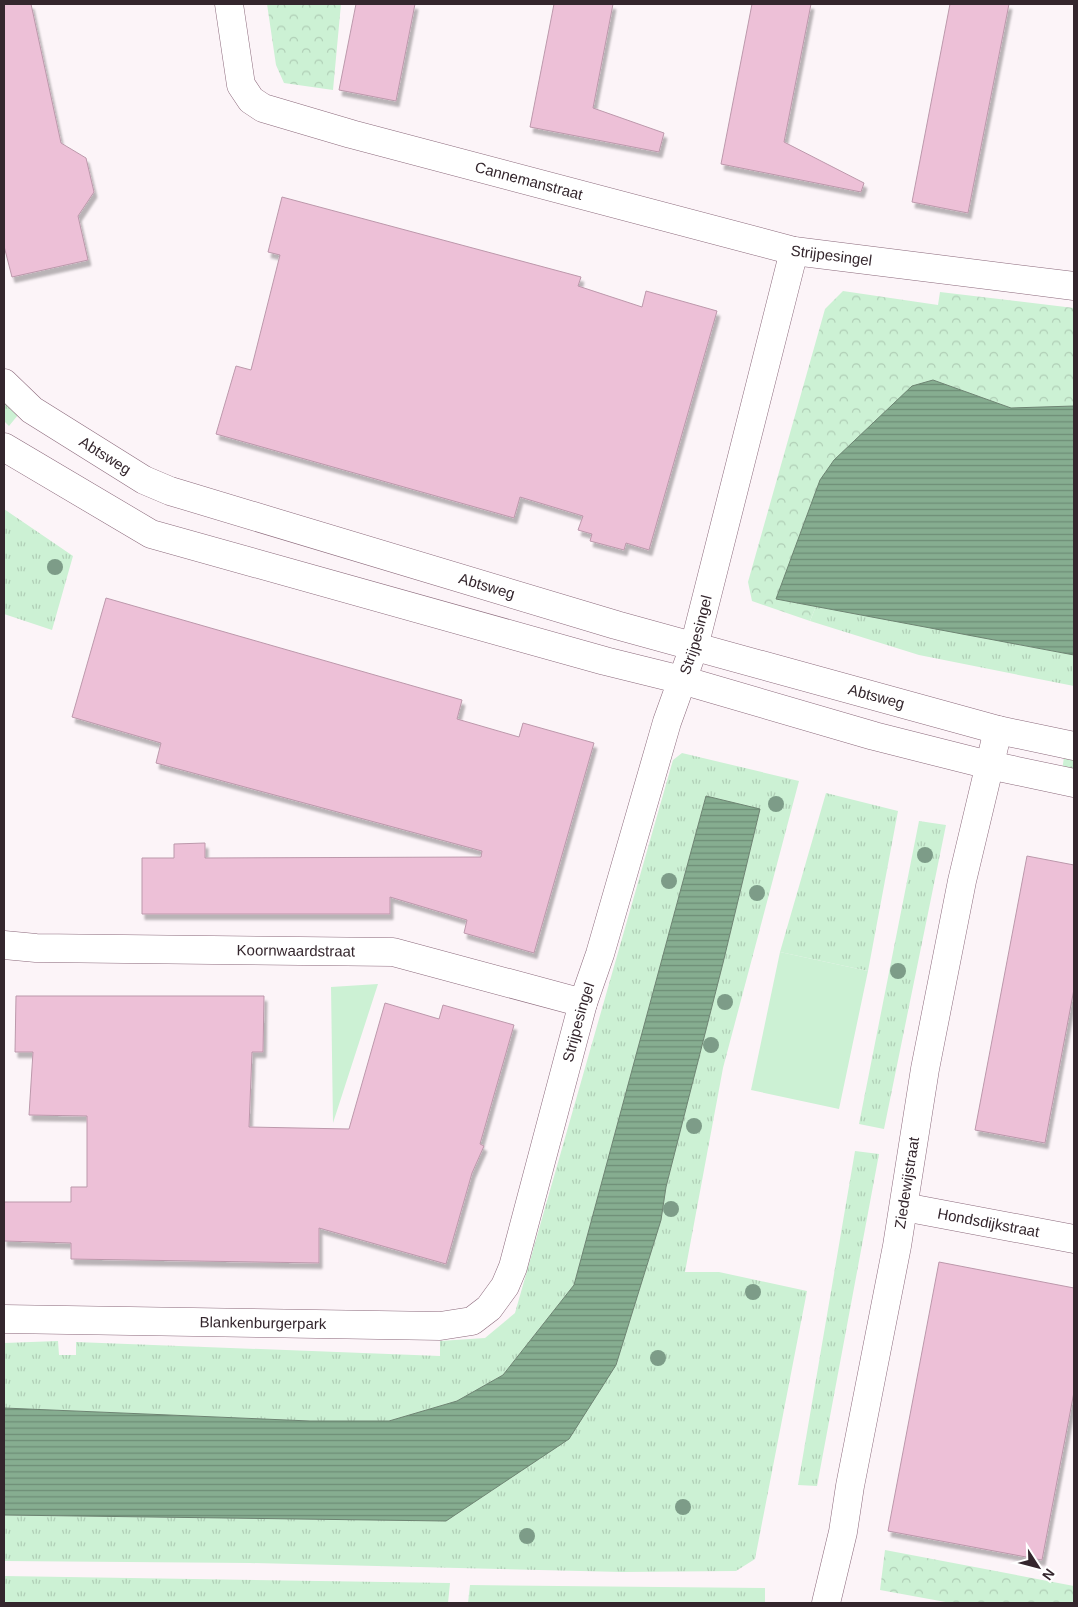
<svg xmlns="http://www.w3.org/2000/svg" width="1078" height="1607" viewBox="0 0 1078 1607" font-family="Helvetica,sans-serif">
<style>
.grass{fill:url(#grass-tufts)}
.forest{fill:url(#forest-crowns)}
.park{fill:#ccf1d4}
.water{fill:url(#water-rules);stroke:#6d8472}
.building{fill:#edc0d7;stroke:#bc98ab;filter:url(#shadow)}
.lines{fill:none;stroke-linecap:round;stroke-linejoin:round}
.minor-casing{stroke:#8b697b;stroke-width:29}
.tertiary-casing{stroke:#8b697b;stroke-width:29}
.minor{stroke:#fff;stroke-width:28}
.tertiary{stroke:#fff;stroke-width:28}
.tree{fill:#7d9c88}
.labels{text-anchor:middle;stroke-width:5;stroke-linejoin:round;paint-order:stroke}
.street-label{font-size:15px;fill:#34262d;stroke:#fff}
</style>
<defs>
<pattern id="grass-tufts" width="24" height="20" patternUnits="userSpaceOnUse" patternTransform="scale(1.25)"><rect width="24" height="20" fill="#ccf1d4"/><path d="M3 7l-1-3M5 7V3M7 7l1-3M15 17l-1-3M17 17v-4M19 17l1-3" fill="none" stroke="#b0ceb6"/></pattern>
<pattern id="forest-crowns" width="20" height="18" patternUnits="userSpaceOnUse" patternTransform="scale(1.25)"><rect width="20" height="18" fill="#ccf1d4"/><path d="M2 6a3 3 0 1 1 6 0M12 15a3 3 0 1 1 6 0" fill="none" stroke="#b0ceb6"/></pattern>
<pattern id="water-rules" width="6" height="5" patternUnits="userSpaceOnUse" patternTransform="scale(1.25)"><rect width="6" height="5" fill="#86ad90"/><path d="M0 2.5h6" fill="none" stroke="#6e8d76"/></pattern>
<filter id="shadow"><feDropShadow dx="3" dy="5.5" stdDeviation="1" flood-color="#0004"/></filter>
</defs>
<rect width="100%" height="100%" fill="#fcf4f8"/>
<path class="grass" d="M4,402L18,415L9,426L4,421Z
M4,509L73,556L52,630L4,614Z
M816,606L1074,655V686L919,655L810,621Z
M682,753L799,781L723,1068L685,1272H719L807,1291L755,1559L736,1571L622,1572L250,1563L4,1561V1515L446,1521L616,1365L661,1220L666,1187L723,963L760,810L706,796L574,1285L503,1375L457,1401L389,1421H310L4,1408V1343L58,1341L59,1355H76V1342L440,1356V1341L485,1338L515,1313L673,760Z
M1064,757L1074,759V774L1062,771Z
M826,793L898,811L868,971L780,952Z
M919,821L946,825L884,1129L859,1124Z
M855,1151L879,1154L817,1486L798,1485Z
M4,1576L450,1583L448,1603H4Z
M470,1585L765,1588V1603H468Z"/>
<path class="forest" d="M267,4H341L333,90L284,83L276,65Z
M843,291L938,305L940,292L1074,308V406L1011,408L933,380L776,599L816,606L810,621L752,601L748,582L825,309Z
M885,1550L1074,1586V1603H951L880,1590Z"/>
<path class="park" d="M780,952L868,971L839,1109L751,1090Z
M378,984L333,1123L331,987Z"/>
<path class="water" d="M933,380L1011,408L1074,406V655L776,599L820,480L834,460L912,386Z
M706,796L760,809L723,963L666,1187L661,1220L616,1365L569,1439L446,1521L4,1515V1408L310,1421H389L457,1401L503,1375L574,1285Z"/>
<path class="building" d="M4,4H31L61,143L86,158L94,192L78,216L88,260L12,277L4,246Z
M356,4H415L396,101L339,90Z
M554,4H613L593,108L664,133L659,152L530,127Z
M752,4H811L784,142L864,183L861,192L721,164Z
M950,4H1009L968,213L912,202Z
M282,197L581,277L578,286L642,307L646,291L717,311L649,550L626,543L624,550L590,541L592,534L578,530L583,516L520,497L514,518L216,434L236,366L251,370L280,255L268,252Z
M106,598L462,700L457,719L519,737L523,723L594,743L534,953L464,933L467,920L390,897V914H142V858H174V844L205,843V858L481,857L482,851L156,763L161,743L72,717Z
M1027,856L1074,865V989L1045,1143L975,1130Z
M16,996H264L263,1052H252L249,1127L349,1129L385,1003L439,1019L443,1005L514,1025L480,1144L484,1146L472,1173L446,1264L319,1228V1263L71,1259V1243L4,1241V1202H71V1187H87V1116L29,1115L33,1052H15Z
M939,1262L1074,1288V1392L1042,1560L888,1531Z"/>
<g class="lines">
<defs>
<g id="minor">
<path id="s1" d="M229,4L241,85L251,100L263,108L351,134L794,251L1074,286"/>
<path id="s2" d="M4,945L36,948L393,952L583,1003"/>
<path id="s3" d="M904,1207L1074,1239"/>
<path id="s4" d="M4,1319L440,1326L472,1321L489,1308L505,1286L513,1267L583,1003L600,954L667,722L694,647L794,251"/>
<path id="s5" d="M826,1603L843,1532L850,1486L897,1246L925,1069L962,881L998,730"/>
</g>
<g id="tertiary">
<path id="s6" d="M4,383L32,410L144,480L170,491L616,625L998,730L1074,746"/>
<path d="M4,447L151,534L605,661L682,680L874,736L989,765L1074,783"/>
</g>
</defs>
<use href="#minor" class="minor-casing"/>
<use href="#tertiary" class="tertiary-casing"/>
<use href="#minor" class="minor"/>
<use href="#tertiary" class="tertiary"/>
</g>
<g class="tree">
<circle cx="55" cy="567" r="8"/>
<circle cx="776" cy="804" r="8"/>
<circle cx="925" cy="855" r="8"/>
<circle cx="669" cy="881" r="8"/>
<circle cx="757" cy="893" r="8"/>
<circle cx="898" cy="971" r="8"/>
<circle cx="725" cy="1002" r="8"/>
<circle cx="711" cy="1045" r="8"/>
<circle cx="694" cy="1126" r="8"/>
<circle cx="671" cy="1209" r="8"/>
<circle cx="753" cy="1292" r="8"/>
<circle cx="658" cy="1358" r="8"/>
<circle cx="683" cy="1507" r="8"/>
<circle cx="527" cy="1536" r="8"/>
</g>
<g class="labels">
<g class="street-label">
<text dy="5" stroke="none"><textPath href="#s1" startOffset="390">Cannemanstraat</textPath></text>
<text dy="5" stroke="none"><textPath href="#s1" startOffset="702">Strijpesingel</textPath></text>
<text dy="5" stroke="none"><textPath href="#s6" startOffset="125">Abtsweg</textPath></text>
<text dy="5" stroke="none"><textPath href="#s6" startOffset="530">Abtsweg</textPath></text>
<text dy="5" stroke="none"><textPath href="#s4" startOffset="1196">Strijpesingel</textPath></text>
<text dy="5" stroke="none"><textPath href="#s6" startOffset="935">Abtsweg</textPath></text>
<text dy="5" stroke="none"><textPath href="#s2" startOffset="292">Koornwaardstraat</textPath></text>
<text dy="5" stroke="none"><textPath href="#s4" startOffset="791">Strijpesingel</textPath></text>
<text dy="5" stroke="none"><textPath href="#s5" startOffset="428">Ziedewijstraat</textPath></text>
<text dy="5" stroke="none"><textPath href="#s3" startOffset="86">Hondsdijkstraat</textPath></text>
<text dy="5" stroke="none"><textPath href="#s4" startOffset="259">Blankenburgerpark</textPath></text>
</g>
</g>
<rect width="1078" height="1607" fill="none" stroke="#34262d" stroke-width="10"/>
<g transform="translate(1038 1567) rotate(126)" stroke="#ffffff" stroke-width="4" paint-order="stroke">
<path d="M0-4L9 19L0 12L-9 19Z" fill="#34262d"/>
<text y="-8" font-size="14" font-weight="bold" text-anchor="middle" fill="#34262d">N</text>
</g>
</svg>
